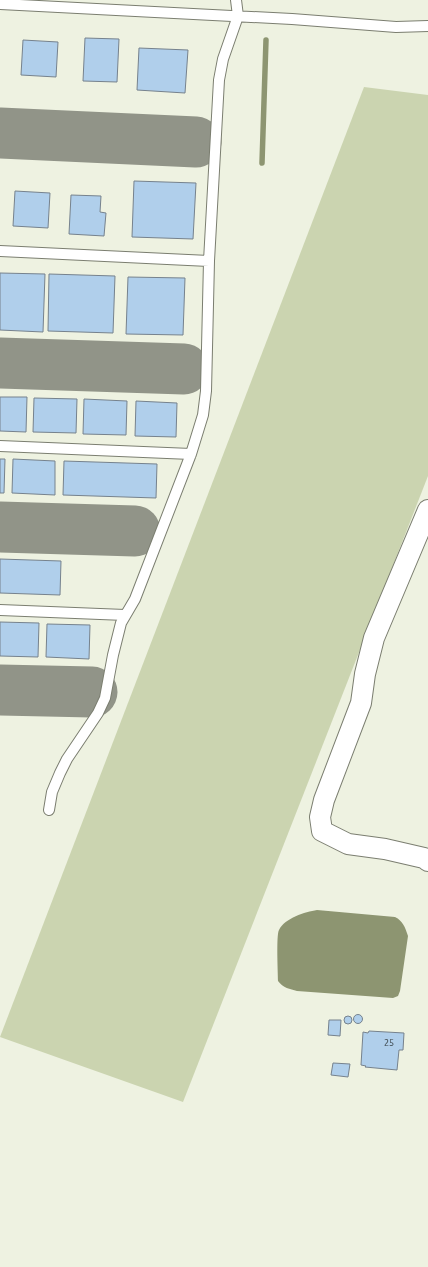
<svg xmlns="http://www.w3.org/2000/svg" width="428" height="1267" viewBox="0 0 428 1267" font-family="Ubuntu,sans-serif">
<style>
.green{fill:#cbd4b0}
.water{fill:#8d9571}
.lines{fill:none;stroke-linecap:round;stroke-linejoin:round}
.stream{stroke:#8d9571;stroke-width:5.5}
.taxiway{stroke:#919488;stroke-width:51}
.building{fill:#b0cfeb;stroke:#76828d}
.lane-casing{stroke:#7b7e70;stroke-width:12}
.street-casing{stroke:#7b7e70;stroke-width:22}
.lane{stroke:#fff;stroke-width:10}
.street{stroke:#fff;stroke-width:20}
.labels{text-anchor:middle;stroke-width:3;stroke-linejoin:round;paint-order:stroke}
.number-label{font-size:9px;fill:#343d40}
</style>
<rect width="100%" height="100%" fill="#eef2e1"/>
<path class="green" d="M364,87L428,95V476L183,1102L0,1037Z"/>
<path class="water" d="M317,910L395,917C403,921 405,927 408,936L400,991L398,996L393,998L297,991C290,989 283,988 278,981C278,973 276,935 279,930C285,918 305,912 317,910Z"/>
<g class="lines">
<path class="stream" d="M262,163L266,40"/>
<path class="taxiway" d="M0,133L196,142
M0,363L184,369
M0,527L135,531
M0,690L92,692"/>
</g>
<path class="building" d="M85,38L119,39L117,82L83,81Z
M23,40L58,42L56,77L21,75Z
M139,48L188,50L185,93L137,90Z
M134,181L196,183L193,239L132,237Z
M15,191L50,193L48,228L13,226Z
M71,195L101,196L100,212L106,213L104,236L69,234Z
M0,273L45,274L43,332L0,330Z
M49,274L115,276L113,333L48,331Z
M128,277L185,278L183,335L126,334Z
M0,397H27L26,432L0,431Z
M34,398L77,399L76,433L33,432Z
M84,399L127,401L126,435L83,434Z
M136,401L177,403L176,437L135,436Z
M0,459H5L4,493H0Z
M13,459L55,461V495L12,493Z
M64,461L157,464L156,498L63,495Z
M0,559L61,561L60,595L0,593Z
M0,622L39,623L38,657L0,656Z
M47,624L90,625L89,659L46,657Z
M353.5 1019a4.5 4.5 0 1 1 9 0a4.5 4.5 0 1 1-9 0Z
M344 1020a4 4 0 1 1 8 0a4 4 0 1 1-8 0Z
M329,1020H341L340,1036L328,1035Z
M369,1031L404,1033L403,1050H399L397,1070L365,1067L366,1066L361,1065L363,1032L368,1033Z
M333,1063L350,1064L348,1077L331,1075Z"/>
<g class="lines">
<defs>
<path id="lane" d="M0,4L292,19L396,27L428,26
M0,251L209,261
M0,446L191,454
M0,610L125,615
M49,810L52,792L60,773L67,759L98,713L105,698L113,655L121,623L135,599L191,454L203,415L206,391L209,261L219,80L223,59L238,16L236,0"/>
<path id="street" d="M428,510L374,638L365,674L361,703L324,800L320,817L322,831L348,844L385,849L424,858L428,861"/>
</defs>
<use href="#lane" class="lane-casing"/>
<use href="#street" class="street-casing"/>
<use href="#lane" class="lane"/>
<use href="#street" class="street"/>
</g>
<g class="labels">
<g class="number-label">
<text x="389" y="1046">25</text>
</g>
</g>
</svg>
